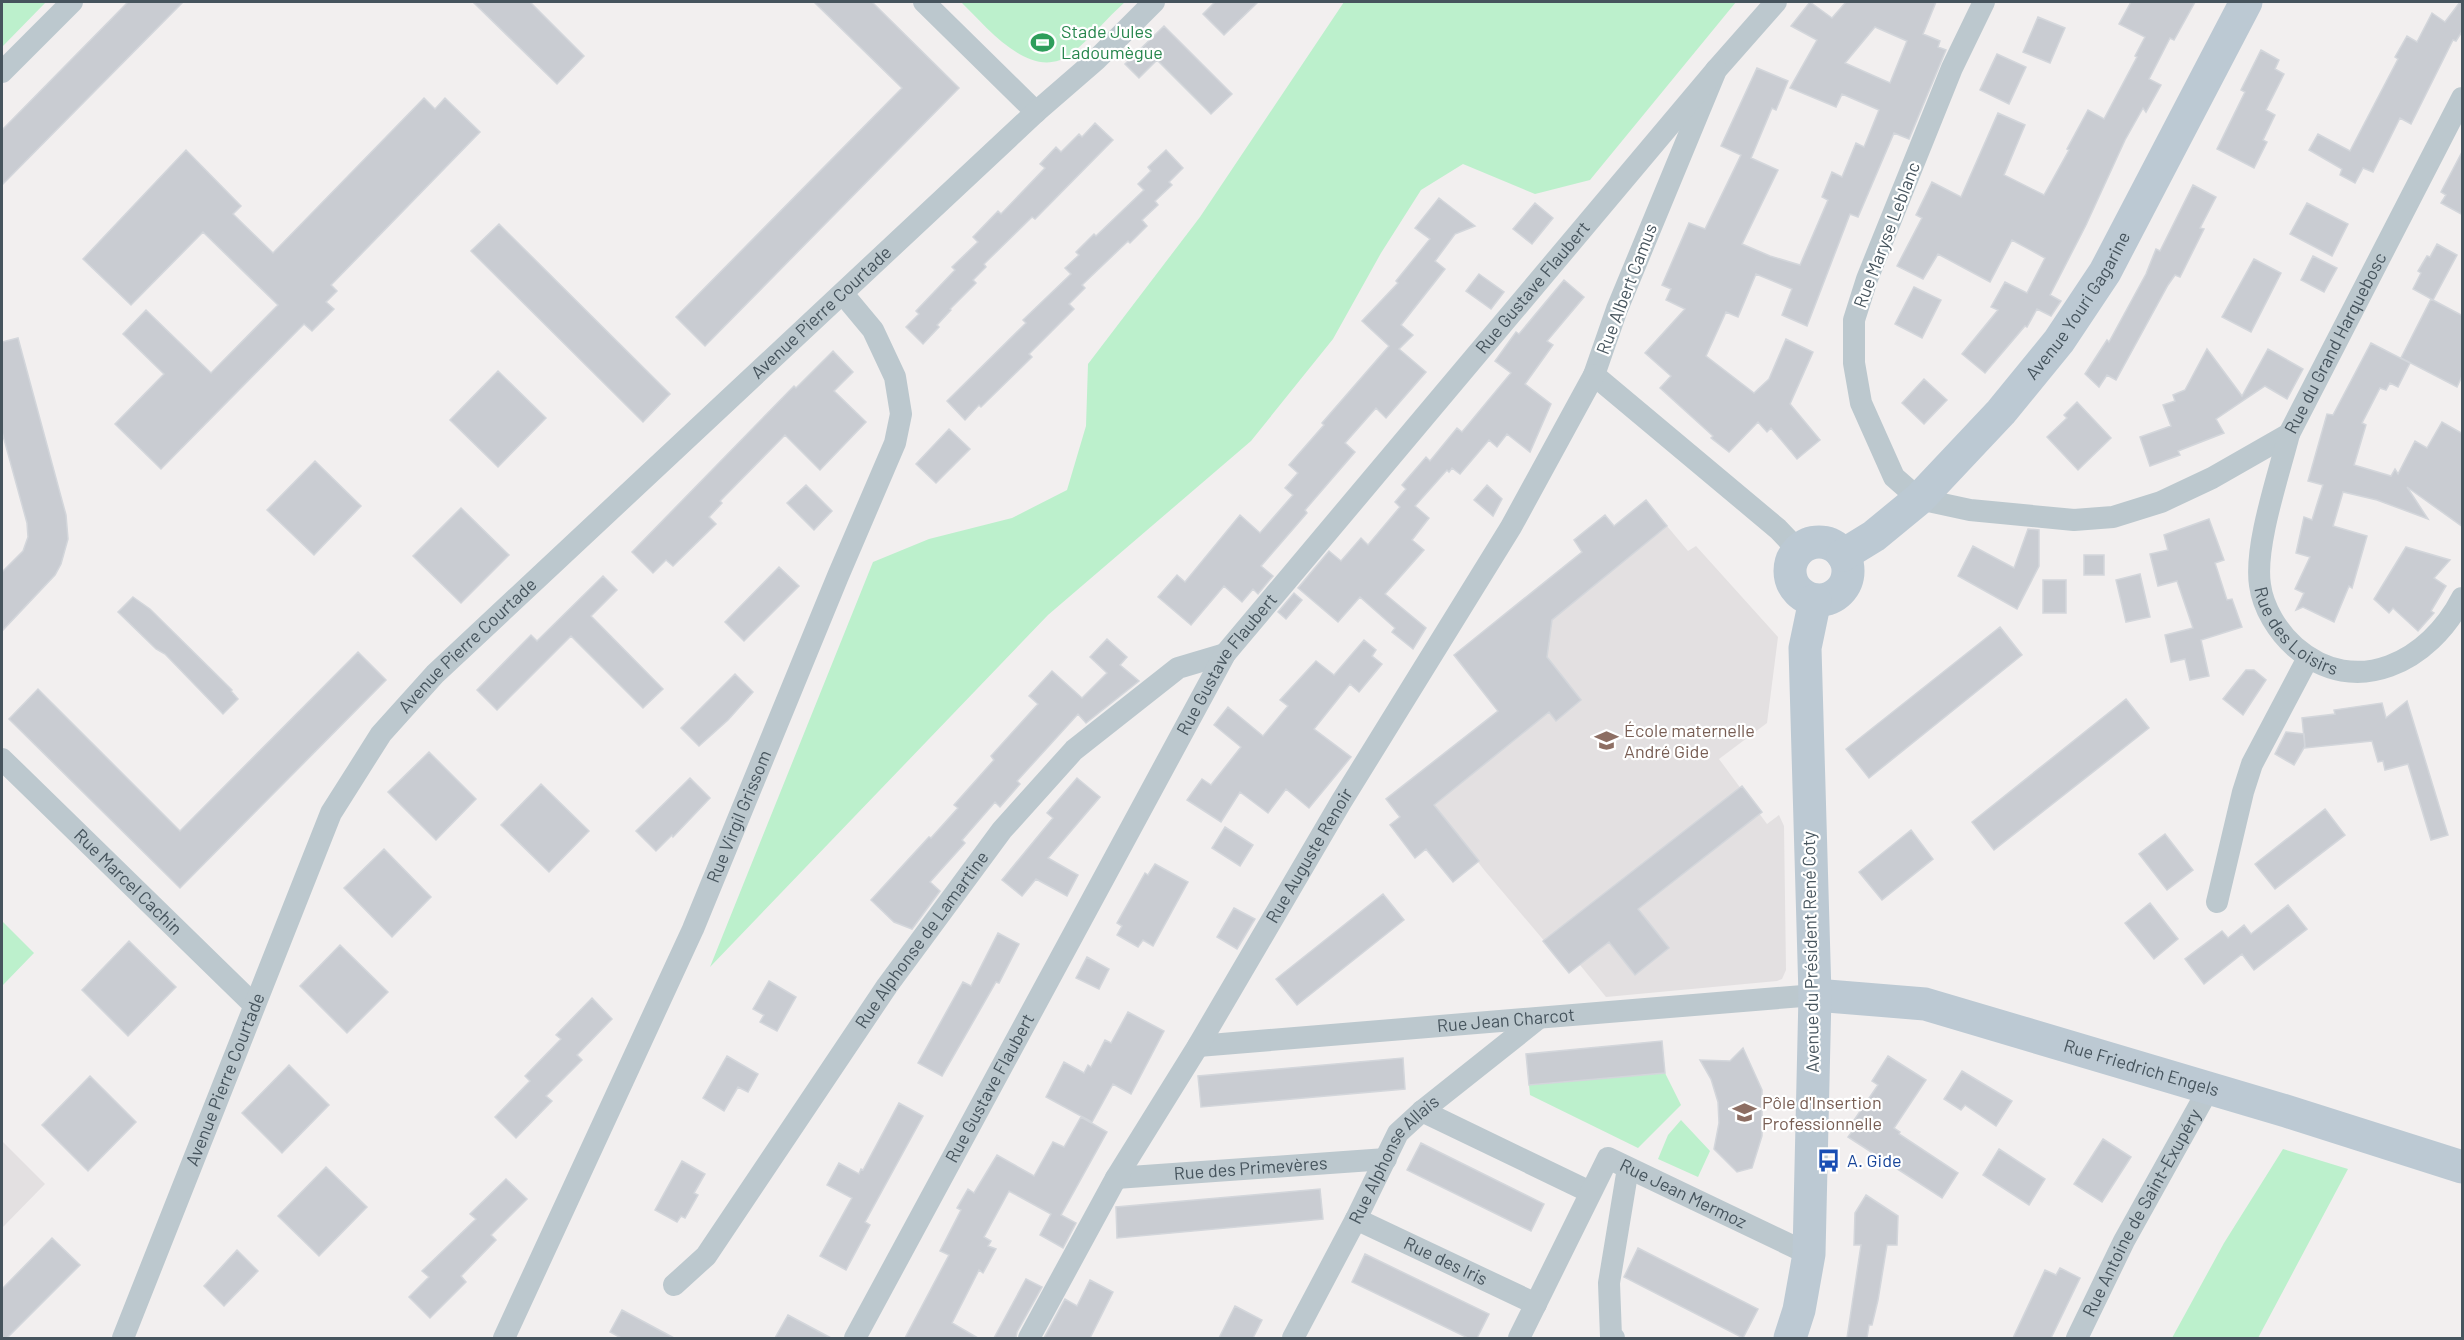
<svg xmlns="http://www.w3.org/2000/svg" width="2464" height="1340" viewBox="0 0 2464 1340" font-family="Barlow,sans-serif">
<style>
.education{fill:#e3e0e1}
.green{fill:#bcf0cc}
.building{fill:#c9ccd2;stroke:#d3d6db;stroke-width:1.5;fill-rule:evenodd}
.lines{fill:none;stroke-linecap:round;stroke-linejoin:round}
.street{stroke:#bcc8ce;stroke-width:22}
.secondary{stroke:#bcc9d3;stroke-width:33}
.labels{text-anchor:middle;stroke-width:4.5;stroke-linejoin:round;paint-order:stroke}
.leisure-label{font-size:18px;fill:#27864d;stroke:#fff;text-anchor:start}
.street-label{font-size:18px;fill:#46545d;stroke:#fff}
.education-label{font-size:18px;fill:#785e54;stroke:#fff;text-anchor:start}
.transit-label{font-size:18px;fill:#164399;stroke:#fff;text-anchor:start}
</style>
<rect width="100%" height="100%" fill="#f2efef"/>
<path class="education" d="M1649,521L1667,526L1688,551L1696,546L1778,637L1767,723L1719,759L1767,824L1779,815L1784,826L1786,970L1782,979L1777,981L1606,997L1580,965L1568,969L1485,871L1417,784L1539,683L1502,632Z
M2,1141L45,1184L2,1228Z"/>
<path class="green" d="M2,2H46L2,47Z
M961,2H1125C1107,18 1091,38 1072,53C1032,85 987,27 961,2Z
M1344,2H1736L1590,180L1535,194L1463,164L1421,190L1381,253L1333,339L1251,441L1048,615L710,967L873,562L929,539L1012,518L1067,490L1086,426L1088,364L1200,217Z
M2,921L34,953L2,986Z
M1665,1073L1681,1105L1638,1148L1530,1095L1529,1085Z
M1681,1120L1710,1151L1698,1177L1658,1159L1668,1135Z
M2283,1149L2348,1169L2258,1338H2172L2224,1243Z"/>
<path class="building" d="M128,2H183L2,185V130Z
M473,2H530L584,56L557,84Z
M814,2H872L959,88L705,346L676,317L902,88Z
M1215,2H1258L1224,35L1203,14Z
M1810,2L1832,18L1846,2H1936L1923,34L1940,41L1938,47L1946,50L1909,139L1894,133L1858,217L1850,214L1807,326L1782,315L1792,289L1756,274L1738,317L1726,312L1706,356L1754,393L1769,379L1786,339L1813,352L1790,404L1820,440L1797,459L1771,428L1767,432L1758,422L1729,452L1711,438L1713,436L1660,388L1671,376L1645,353L1685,309L1666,300L1671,289L1662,285L1689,223L1705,229L1741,155L1721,146L1757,68L1788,81L1776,110L1772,108L1751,158L1778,170L1742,244L1770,256L1800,265L1828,200L1822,197L1832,172L1842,177L1856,143L1864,147L1879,110L1842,94L1836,107L1790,88L1817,40L1791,26ZM1875,27L1907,41L1890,83L1845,63Z
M2131,2H2195L2174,40L2170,38L2149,79L2161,85L2146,112L2143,108L2125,140L2086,225L2050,295L2061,301L2051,316L2037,309L2027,327L2025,326L1985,373L1962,354L1998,310L1991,307L2005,282L2027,293L2045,258L2012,240L1990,282L1938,254L1923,279L1897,266L1922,218L1916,215L1932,182L1961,197L1998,113L2025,125L2004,175L2044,195L2069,150L2067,149L2088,110L2104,119L2137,57L2135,56L2145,37L2119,24Z
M2460,2H2463V30L2456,41L2453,40L2411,124L2400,118L2373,172L2363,168L2355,183L2340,175L2342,169L2309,150L2318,134L2350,151L2398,59L2395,57L2407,36L2417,42L2432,13L2445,22Z
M2038,17L2065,28L2050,63L2023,52Z
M1164,26L1232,94L1211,114L1157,60L1139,78L1125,64Z
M2261,50L2279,60L2275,69L2284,74L2266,110L2275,115L2263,140L2267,142L2254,168L2217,149L2245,92L2241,90Z
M1997,54L2026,67L2009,104L1980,90Z
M424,98L435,109L445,98L480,132L331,285L337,291L326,302L334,309L312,331L304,324L161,469L115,424L164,374L123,334L146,310L211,373L278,305L203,232L131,305L83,259L186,150L241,206L233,214L273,253Z
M1095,123L1113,140L1035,219L1032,217L984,264L986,267L973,280L976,283L950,309L951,310L937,325L939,327L923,344L906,327L919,314L916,311L955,270L952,267L978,242L973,237L998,211L1001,214L1045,168L1040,164L1056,147L1061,152L1079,134L1082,137Z
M1166,150L1183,168L1169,182L1172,185L1155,201L1158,205L1142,220L1147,226L1130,243L1128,241L1082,285L1085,288L1069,304L1074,309L1029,354L1032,357L981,407L979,405L965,420L947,401L1026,323L1023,320L1071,274L1065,268L1079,255L1076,252L1094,234L1096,236L1144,190L1138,184L1151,171L1148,167Z
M2463,150V215L2441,203L2446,195L2441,192Z
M2193,185L2216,197L2200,228L2204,229L2180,277L2175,275L2168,285L2116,380L2107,375L2099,387L2085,374L2107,340L2109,342L2146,274L2156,249L2160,251Z
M1439,198L1475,226L1455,234L1435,261L1445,269L1401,325L1413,335L1399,349L1426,372L1386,418L1376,408L1345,443L1355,452L1305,510L1307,513L1261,566L1273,576L1258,594L1253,589L1242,602L1224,586L1191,625L1158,597L1177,575L1185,582L1240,515L1260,533L1293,495L1285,488L1298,473L1289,465L1324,425L1322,423L1389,346L1362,321L1398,283L1396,281L1430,239L1415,228Z
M1535,203L1553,218L1532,244L1513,229Z
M2307,203L2348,224L2332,256L2290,234Z
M499,224L670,394L643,422L471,251Z
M2437,244L2457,255L2433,300L2413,289L2421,273L2418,271L2427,256L2430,257Z
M2313,256L2337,268L2324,292L2301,280Z
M2254,259L2281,273L2251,332L2222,317Z
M1479,274L1504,292L1491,309L1466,291Z
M1564,280L1584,297L1547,341L1553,345L1525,384L1551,404L1530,452L1507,434L1497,447L1489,440L1460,474L1452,468L1449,472L1447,470L1415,506L1429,518L1412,540L1424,550L1385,594L1426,628L1413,649L1392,632L1395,628L1360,597L1338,622L1298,588L1329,551L1341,561L1361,538L1368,545L1400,507L1395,502L1406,489L1402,485L1426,457L1430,461L1457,428L1462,432L1511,373L1495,361L1516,332L1519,334Z
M1914,287L1941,300L1922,338L1895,324Z
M2431,299L2463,316L2462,376L2457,387L2401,358Z
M18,338L66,515L68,539L61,564L55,575L2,631V572L23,551L28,537L27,523L2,432V342Z
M2371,343L2410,363L2398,387L2390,383L2386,390L2380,388L2362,423L2366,425L2354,465L2391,476L2395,469L2398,474L2415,441L2427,448L2442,422L2463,434V527L2407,487L2428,519L2377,500L2343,492L2333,526L2367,536L2352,588L2349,586L2334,622L2303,607L2296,610L2304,593L2295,589L2310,557L2296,553L2304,517L2312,520L2323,485L2308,481L2327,414L2333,415Z
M2207,349L2242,396L2268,349L2303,369L2287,399L2265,386L2216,419L2224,433L2178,451L2180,455L2150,466L2140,437L2171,426L2163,405L2175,401L2173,395L2185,390Z
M833,351L853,372L834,391L866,422L820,470L785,435L720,501L722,503L709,517L716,524L673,566L666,560L653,573L632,552L794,386L796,388Z
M498,371L546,418L498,467L450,420Z
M1924,379L1947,400L1924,424L1902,403Z
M2077,402L2111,438L2078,470L2047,437L2067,418L2064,415Z
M949,429L970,449L936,483L916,464Z
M315,461L361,506L314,555L267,510Z
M806,485L832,511L814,530L787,503Z
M1487,485L1502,499L1493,516L1474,500Z
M1646,500L1667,526L1552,620L1547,657L1581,700L1556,721L1549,712L1434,805L1479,861L1453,882L1426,849L1415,858L1390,825L1400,817L1386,799L1498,711L1454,655L1582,552L1574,540L1605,515L1614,526Z
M461,508L509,555L461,603L413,556Z
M2209,519L2224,560L2215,563L2227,600L2232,599L2242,627L2201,640L2209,676L2190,680L2185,659L2171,662L2165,635L2193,628L2177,581L2158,586L2150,554L2168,550L2164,535Z
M2028,529L2039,530V566L2017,609L1958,576L1973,546L2014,568Z
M2406,547L2450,560L2434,578L2446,586L2431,611L2434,613L2418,631L2393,608L2389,613L2374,599Z
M2084,555H2104V575H2084Z
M779,567L799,586L744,641L725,622Z
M2140,574L2150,617L2126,622L2116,580Z
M603,576L617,590L591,616L663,689L643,708L571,636L497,710L477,690L531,635L537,641Z
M2043,580H2066V613H2043Z
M1294,593L1302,600L1286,619L1278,612Z
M133,597L150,609L232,690L231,691L238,699L223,714L165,654L156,649L118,612Z
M2000,627L2022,655L1869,778L1846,749Z
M1107,639L1127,657L1120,665L1139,681L1086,723L1078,714L1017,781L1020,784L1000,807L995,802L962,840L965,843L930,882L940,891L912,929L894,922L871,900L929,837L931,838L958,808L954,805L994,760L991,756L1038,704L1029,696L1052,671L1082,698L1107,673L1090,657Z
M1364,640L1376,650L1372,656L1382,664L1359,692L1350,684L1314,729L1351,757L1309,808L1286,789L1268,813L1240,792L1221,822L1187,800L1202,779L1211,785L1241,747L1214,725L1228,707L1263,736L1288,706L1280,700L1316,661L1334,675Z
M358,652L386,680L180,888L9,719L38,689L180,831Z
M2246,670H2254L2266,680L2243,715L2223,699Z
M735,674L753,692L728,720L699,746L681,728Z
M2126,699L2149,728L1994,850L1972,822Z
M2407,701L2448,835L2431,840L2408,764L2385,770L2383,761L2378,762L2372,741L2305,748L2302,718L2335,714L2334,710L2382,703L2386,718Z
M2286,732L2304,734L2305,746L2294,765L2275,754Z
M429,752L476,799L436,840L388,792Z
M690,778L710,798L673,837L672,835L656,851L636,831Z
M1077,778L1100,797L1048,858L1078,875L1067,896L1036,879L1022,896L1002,880L1053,818L1047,813Z
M541,784L589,831L549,872L501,825Z
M1742,786L1762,812L1638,909L1669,948L1635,975L1609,942L1569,973L1543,941Z
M2325,809L2345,835L2275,889L2255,864Z
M1225,827L1253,845L1240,866L1212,848Z
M1911,830L1933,859L1882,900L1859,872Z
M2165,834L2193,870L2167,890L2139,854Z
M384,849L431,897L392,937L344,888Z
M1155,864L1188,882L1153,946L1143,940L1138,947L1117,935L1122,926L1117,923L1145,873L1148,875Z
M1383,894L1404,920L1297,1005L1276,979Z
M2150,903L2178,939L2154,959L2125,923Z
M2288,905L2307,929L2254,970L2242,954L2204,984L2185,959L2222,931L2228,938L2244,925L2251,934Z
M1234,908L1255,919L1237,949L1217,937Z
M998,933L1019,944L999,983L996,982L942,1076L918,1063L963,982L971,986Z
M129,941L176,987L128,1036L82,990Z
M340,945L388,992L347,1033L300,986Z
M1087,957L1109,969L1099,989L1076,978Z
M769,981L796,997L777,1031L760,1022L764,1015L753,1009Z
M592,998L612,1019L577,1055L582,1060L546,1096L552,1101L516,1138L495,1117L530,1081L525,1076L561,1039L556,1035Z
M1128,1012L1164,1031L1131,1094L1113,1084L1092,1122L1046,1097L1064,1062L1084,1073L1088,1065L1091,1067L1105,1040L1111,1043Z
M1662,1041L1665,1073L1529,1085L1526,1054Z
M1743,1048L1762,1090V1136L1752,1168L1737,1172L1714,1149L1719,1123L1718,1102L1711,1079L1700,1060L1730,1061Z
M727,1056L758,1074L748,1092L738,1087L724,1111L703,1098Z
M1888,1056L1926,1080L1894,1128L1900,1132L1899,1134L1958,1173L1942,1198L1848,1137L1854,1129L1850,1126L1878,1085L1872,1081Z
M1403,1058L1405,1089L1201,1107L1198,1076Z
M289,1065L329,1105L282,1153L242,1113Z
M1962,1071L2012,1101L1996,1126L1965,1105L1961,1110L1944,1099Z
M90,1076L136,1122L88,1171L42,1125Z
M899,1103L923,1116L865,1222L870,1225L846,1270L820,1256L852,1198L827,1185L839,1163L859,1174L861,1169L863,1170Z
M1081,1117L1107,1132L1061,1215L1076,1223L1063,1248L1040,1235L1051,1214L1009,1191L984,1237L991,1241L988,1246L996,1249L983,1273L979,1270L952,1323L978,1338H905L949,1255L940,1251L961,1210L957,1208L968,1189L974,1193L997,1155L1034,1176L1053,1142L1064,1147Z
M2103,1139L2131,1157L2102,1202L2074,1184Z
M1421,1143L1544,1204L1531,1231L1407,1170Z
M1999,1149L2045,1179L2029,1205L1983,1175Z
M682,1161L705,1174L694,1193L698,1195L685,1218L681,1216L677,1222L655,1210Z
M326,1167L367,1207L319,1256L278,1216Z
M506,1179L527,1199L491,1235L496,1240L461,1276L466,1282L430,1318L409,1297L429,1277L422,1271L476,1219L470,1214Z
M1320,1189L1323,1219L1117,1238L1116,1207Z
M1866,1195L1898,1216L1897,1245H1887L1878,1300L1872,1325H1869L1867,1338H1847L1861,1245H1854L1855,1213Z
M52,1238L80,1265L7,1338H2V1289Z
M1638,1248L1758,1309L1743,1338L1624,1277Z
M237,1250L258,1271L224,1306L204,1286Z
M1365,1254L1489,1314L1477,1338H1468L1352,1282Z
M2060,1268L2080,1278L2051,1338H2013L2045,1270L2056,1275Z
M1026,1279L1042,1287L1017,1332L1016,1338H994Z
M1090,1280L1113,1292L1090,1338H1044L1065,1299L1077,1306Z
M1235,1306L1262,1320L1253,1338H1219Z
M622,1310L674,1338H621L610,1332Z
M788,1315L831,1338H775Z"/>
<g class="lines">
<g class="street">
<path d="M924,2L1036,112"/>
<path d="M1776,2L1716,70L1617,309L1594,375L1778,529L1799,551"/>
<path id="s1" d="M1984,2L1952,68L1867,279L1854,320V363L1861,403L1894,477L1919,499L1970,510L2074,520L2113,517L2161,502L2212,478L2289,434L2462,98"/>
<path d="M2,72L72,2"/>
<path id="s2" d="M2289,434C2279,474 2254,546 2260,585C2263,608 2278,632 2295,647C2356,700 2430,661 2462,598"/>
<path id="s3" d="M2,759L254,1005"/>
<path d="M2217,902L2243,792L2252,764L2308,658"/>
<path id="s4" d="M1198,1046L1815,995"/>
<path d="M1422,1111L1590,1192"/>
<path id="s5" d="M1116,1178L1386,1159"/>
<path id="s6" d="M1356,1219L1536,1304"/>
<path id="s7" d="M674,1285L706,1256L887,986L1002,830L1074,750L1178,668L1225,654"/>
<path id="s8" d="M123,1338L331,813L381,734L435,674L1036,112L1096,60L1154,2"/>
<path id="s9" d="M504,1338L693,929L838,576L895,443L901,414L895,377L873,330L843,294"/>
<path id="s10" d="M855,1338L1225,654L1716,70"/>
<path id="s11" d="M1029,1338L1116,1178L1198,1046L1341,802L1511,527L1594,375"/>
<path id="s12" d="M1293,1338L1356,1219L1398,1133L1422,1111L1539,1018"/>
<path id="s13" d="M1519,1338L1608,1158L1809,1254"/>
<path d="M1614,1338L1611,1337L1609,1283L1628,1168"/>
<path id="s14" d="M2077,1338L2124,1241L2208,1090"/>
</g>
<g class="secondary">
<circle cx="1819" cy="571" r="29"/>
<path id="s15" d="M1843,555L1874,536L1919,499L2001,412L2059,341L2105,272L2246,2"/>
<path id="s16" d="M1815,995L1925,1004L2286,1111L2462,1167"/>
<path d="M1790,1338L1799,1310L1809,1254L1815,995L1805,648L1815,600"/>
</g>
</g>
<defs>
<symbol id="stadium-bare" viewBox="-9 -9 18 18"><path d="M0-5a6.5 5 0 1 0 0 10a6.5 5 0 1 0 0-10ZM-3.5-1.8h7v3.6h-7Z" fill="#2e9e5b" stroke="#fff" stroke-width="2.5" paint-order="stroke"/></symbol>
<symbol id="school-bare" viewBox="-9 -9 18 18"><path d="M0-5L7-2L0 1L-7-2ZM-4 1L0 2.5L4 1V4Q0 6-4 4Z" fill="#8d6e63" stroke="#fff" stroke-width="2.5" paint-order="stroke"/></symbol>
<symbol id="bus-bare" viewBox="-9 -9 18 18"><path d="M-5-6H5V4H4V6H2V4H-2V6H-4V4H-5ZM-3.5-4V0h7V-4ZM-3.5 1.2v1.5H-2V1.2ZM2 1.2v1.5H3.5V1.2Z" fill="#1a4fb4" stroke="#fff" stroke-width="2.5" paint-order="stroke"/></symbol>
</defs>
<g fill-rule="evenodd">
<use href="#stadium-bare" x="1026" y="26" width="33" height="33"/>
<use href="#school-bare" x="1590" y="724" width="33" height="33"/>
<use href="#school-bare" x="1728" y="1096" width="33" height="33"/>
<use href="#bus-bare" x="1812" y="1144" width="33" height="33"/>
</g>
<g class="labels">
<g class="leisure-label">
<text x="1061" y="38">Stade Jules<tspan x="1061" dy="21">Ladoumègue</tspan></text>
</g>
<g class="street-label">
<text transform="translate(1887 235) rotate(-69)" y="6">Rue Maryse Leblanc</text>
<text dy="6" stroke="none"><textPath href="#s10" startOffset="1256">Rue Gustave Flaubert</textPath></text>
<text transform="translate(1627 289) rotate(-69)" y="6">Rue Albert Camus</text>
<text dy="6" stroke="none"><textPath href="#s15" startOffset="346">Avenue Youri Gagarine</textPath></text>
<text dy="6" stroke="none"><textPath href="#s8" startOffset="1268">Avenue Pierre Courtade</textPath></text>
<text dy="6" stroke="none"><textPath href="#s1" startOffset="1035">Rue du Grand Harquebosc</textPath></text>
<text dy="6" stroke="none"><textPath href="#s2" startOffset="216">Rue des Loisirs</textPath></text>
<text dy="6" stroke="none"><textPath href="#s8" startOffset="782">Avenue Pierre Courtade</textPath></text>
<text dy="6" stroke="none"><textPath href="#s10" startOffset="770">Rue Gustave Flaubert</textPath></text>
<text dy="6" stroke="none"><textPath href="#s9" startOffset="572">Rue Virgil Grissom</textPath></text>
<text dy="6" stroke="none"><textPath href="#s11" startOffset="558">Rue Auguste Renoir</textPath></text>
<text dy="6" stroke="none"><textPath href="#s3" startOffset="176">Rue Marcel Cachin</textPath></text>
<text dy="6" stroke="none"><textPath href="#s7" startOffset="426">Rue Alphonse de Lamartine</textPath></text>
<text transform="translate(1811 952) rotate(-91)" y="6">Avenue du Président René Coty</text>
<text dy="6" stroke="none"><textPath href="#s4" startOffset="309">Rue Jean Charcot</textPath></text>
<text dy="6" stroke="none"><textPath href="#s16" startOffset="336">Rue Friedrich Engels</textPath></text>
<text dy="6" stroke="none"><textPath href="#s8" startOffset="278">Avenue Pierre Courtade</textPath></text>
<text dy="6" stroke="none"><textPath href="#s10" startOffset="284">Rue Gustave Flaubert</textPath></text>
<text dy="6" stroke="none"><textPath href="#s12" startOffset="206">Rue Alphonse Allais</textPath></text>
<text dy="6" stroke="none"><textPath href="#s5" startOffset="135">Rue des Primevères</textPath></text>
<text dy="6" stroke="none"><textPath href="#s13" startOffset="284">Rue Jean Mermoz</textPath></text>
<text dy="6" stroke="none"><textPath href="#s14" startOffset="141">Rue Antoine de Saint-Exupéry</textPath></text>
<text dy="6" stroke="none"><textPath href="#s6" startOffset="99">Rue des Iris</textPath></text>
</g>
<g class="education-label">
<text x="1624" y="737">École maternelle<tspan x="1624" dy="21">André Gide</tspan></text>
<text x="1762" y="1109">Pôle d'Insertion<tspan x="1762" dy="21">Professionnelle</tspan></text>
</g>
<g class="transit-label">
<text x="1847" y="1167">A. Gide</text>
</g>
</g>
<rect width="2464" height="1340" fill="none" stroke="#46545d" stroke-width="6"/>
</svg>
